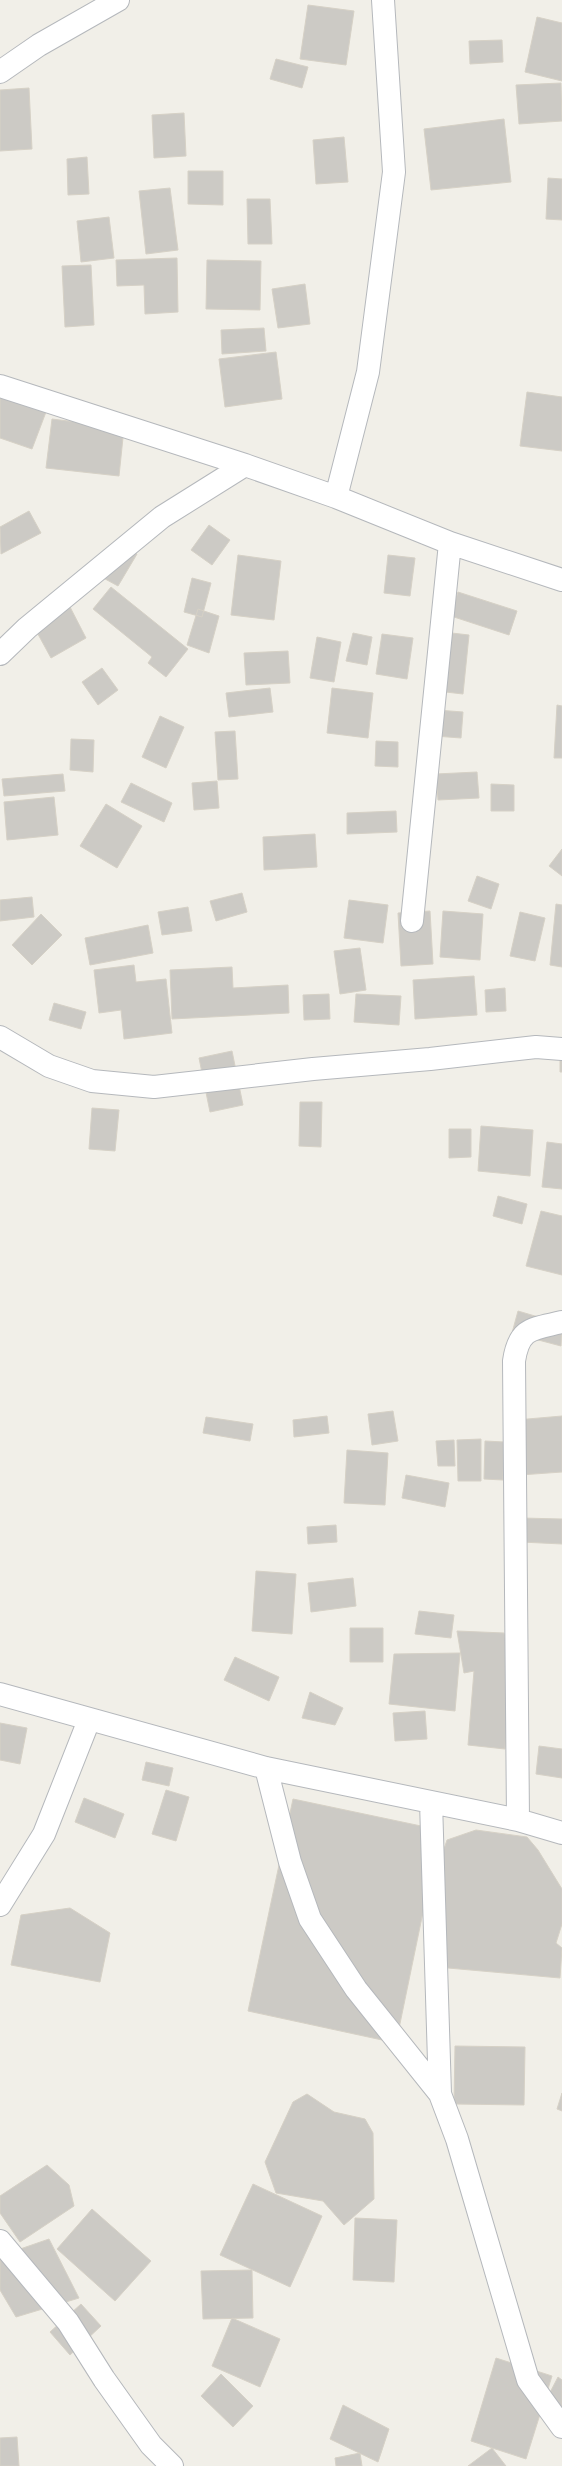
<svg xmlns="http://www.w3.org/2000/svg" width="562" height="2466" viewBox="0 0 562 2466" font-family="'Asap Condensed',sans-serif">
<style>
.building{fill:#cccac5;stroke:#d6d1c6}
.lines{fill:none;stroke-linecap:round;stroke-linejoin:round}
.minor-casing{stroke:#b5b8bc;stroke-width:24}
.minor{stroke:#fff;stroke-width:22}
</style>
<rect width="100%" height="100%" fill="#f1efe8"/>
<path class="building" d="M308,5L354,11L346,65L300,59Z
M537,17L562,23V81L525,72Z
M502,40L503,62L470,64L469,41Z
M276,59L308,67L302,88L270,79Z
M561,83L562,121L519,124L516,85Z
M29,88L32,149L0,151V90Z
M184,113L186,156L154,158L152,115Z
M504,119L511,182L431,190L424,129Z
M344,137L348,182L316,184L313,140Z
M87,157L89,194L68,195L67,159Z
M188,171H223V205L188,204Z
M548,178L562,179V220L546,219Z
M170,188L178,250L146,254L139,191Z
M247,199H270L272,244H248Z
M109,217L114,258L81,262L77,221Z
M177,258L178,312L145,314L144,285L117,286L116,260Z
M207,260L261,261L260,310L206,309Z
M91,265L94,325L65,327L62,266Z
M305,284L310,324L278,328L272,289Z
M264,328L266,351L222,354L221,330Z
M276,352L282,399L225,407L219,359Z
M527,392L562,397V451L520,446Z
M0,396L46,412L32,449L0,438Z
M52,419L124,428L119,476L46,468Z
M29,511L41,533L1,554L0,527Z
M209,525L230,540L212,565L191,550Z
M115,541L137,554L118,586L96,574Z
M238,555L281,561L274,620L231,615Z
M388,555L415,558L410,596L384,593Z
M192,578L211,583L202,617L184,612Z
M111,587L188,649L166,677L148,663L152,657L93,609Z
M458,592L517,611L509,635L451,616Z
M69,605L86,638L51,658L33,625Z
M198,609L219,616L209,653L187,645Z
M443,632L469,635L463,694L437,691Z
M353,633L372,637L367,665L346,661Z
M382,634L413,638L407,679L376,674Z
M317,637L341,642L334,682L310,678Z
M288,651L290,683L246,685L244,653Z
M102,668L118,690L98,705L82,682Z
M270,688L273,712L229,717L226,693Z
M332,688L373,693L368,738L327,733Z
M557,705L562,706V758H554Z
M437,710L463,712L461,738L435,736Z
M160,716L184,727L166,768L142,757Z
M235,731L238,779L218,780L215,732Z
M71,739L94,740L93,772L70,770Z
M376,741L398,742V767L375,766Z
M477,772L479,798L438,800L436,774Z
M63,774L65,791L4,796L2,779Z
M217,781L219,808L194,810L192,783Z
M131,783L172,803L164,822L121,802Z
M491,784L514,785V811H491Z
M54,797L58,835L7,840L4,802Z
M106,804L142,826L117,868L80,846Z
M396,811L397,832L347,834V813Z
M315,834L317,867L264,870L263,837Z
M562,849V876L549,866Z
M477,876L499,884L491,909L468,901Z
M242,893L247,912L216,921L210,901Z
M32,897L34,917L0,921V900Z
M349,900L388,905L383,943L344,938Z
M556,904L562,905V967L550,965Z
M188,907L192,931L162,935L158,912Z
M430,911L433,964L401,966L398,913Z
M443,911L483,914L480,960L440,957Z
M520,912L545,918L535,961L510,956Z
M41,914L62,935L32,965L12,945Z
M148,925L153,953L90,965L85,938Z
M360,948L366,990L340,994L334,951Z
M134,965L136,982L166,979L172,1033L124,1039L121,1010L99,1013L94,970Z
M232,967L233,988L288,985L289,1013L172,1019L170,970Z
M474,976L477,1015L415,1019L413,980Z
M505,988L506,1011L486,1012L485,990Z
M329,994L330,1019L304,1020L303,995Z
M356,994L401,996L399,1025L354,1022Z
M54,1003L86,1012L81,1029L49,1020Z
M560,1038H562V1072H560Z
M232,1051L243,1105L210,1112L199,1058Z
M300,1102H322L321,1147L299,1146Z
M92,1108L119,1110L115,1151L89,1149Z
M481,1126L533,1130L530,1176L478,1171Z
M449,1129H471V1157L449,1158Z
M547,1142L562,1144V1189L542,1187Z
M498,1196L527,1204L522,1224L493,1216Z
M541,1211L562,1216V1275L526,1266Z
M518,1311L562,1324L561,1346L512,1333Z
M393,1411L398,1441L372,1445L368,1414Z
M327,1416L329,1433L294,1437L293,1420Z
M562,1416V1472L520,1475L516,1420Z
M206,1417L253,1424L250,1441L203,1433Z
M481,1439V1481H458L457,1440Z
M454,1440L455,1466H438L436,1441Z
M485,1441L504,1442L503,1480L484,1479Z
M347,1450L388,1453L385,1505L344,1503Z
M406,1475L449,1483L445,1507L402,1498Z
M522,1518L562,1519V1544L521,1542Z
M336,1525L337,1542L308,1544L307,1527Z
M256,1571L296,1574L292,1634L252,1631Z
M353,1578L356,1606L311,1612L308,1583Z
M419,1611L454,1615L451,1638L415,1634Z
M350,1628H383V1662H350Z
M457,1631L504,1633L510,1663L505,1749L468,1745L474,1671L464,1673Z
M460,1653L455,1711L389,1704L394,1654Z
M235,1657L279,1677L269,1701L224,1680Z
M310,1692L343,1708L335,1725L302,1718Z
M425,1711L427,1739L395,1741L393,1713Z
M0,1723L27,1728L20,1764L0,1760Z
M539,1746L562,1749V1778L536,1774Z
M146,1762L173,1768L169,1786L142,1780Z
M166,1790L189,1797L176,1841L152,1834Z
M84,1798L124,1814L115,1838L75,1822Z
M293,1799L440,1830L396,2043L248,2011Z
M476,1830L527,1837L538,1850L562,1889V1924L556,1943L562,1948L560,1978L448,1968L439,1955L437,1870L447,1840Z
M70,1908L110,1933L100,1982L11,1965L21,1915Z
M455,2046L525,2047L524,2105L454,2104Z
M562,2093V2111L557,2109Z
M307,2094L334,2112L365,2119L373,2133L374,2199L344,2225L323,2201L276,2193L265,2162L293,2102Z
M47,2165L69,2185L74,2206L20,2242L0,2213V2196Z
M253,2184L322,2216L290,2287L220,2255Z
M92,2209L151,2261L115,2301L57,2249Z
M355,2218L397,2220L394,2282L353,2280Z
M49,2239L79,2298L16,2317L0,2290V2256Z
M252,2270L253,2318L203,2319L201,2271Z
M81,2304L101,2326L70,2355L50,2332Z
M232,2318L280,2339L260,2387L212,2366Z
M496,2358L552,2376L526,2459L471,2441Z
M221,2374L253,2406L233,2427L201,2396Z
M558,2377L562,2380V2411L545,2402Z
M343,2405L389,2429L378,2462L330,2439Z
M17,2437L19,2466H0V2438Z
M492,2448L506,2466H468Z
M360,2453L362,2466H336L335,2458Z"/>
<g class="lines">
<defs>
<path id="minor" d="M0,72L39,45L118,0
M0,386L245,465L336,497L450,543L562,580
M336,497L368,372L394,172L383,0
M0,654L27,628L162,517L245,465
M412,921L450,543
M0,1037L49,1066L92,1081L154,1087L313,1069L430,1059L536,1047L562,1049
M0,1694L266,1768L518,1820L562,1833
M266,1768L290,1862L310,1919L356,1989L440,2094L457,2139L528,2380L562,2427
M431,1802L440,2094
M518,1820L514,1361C519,1327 533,1329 562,1322
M0,1905L44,1834L89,1720
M0,2241L68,2322L104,2379L151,2445L172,2466"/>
</defs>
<use href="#minor" class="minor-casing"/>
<use href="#minor" class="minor"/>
</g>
</svg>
